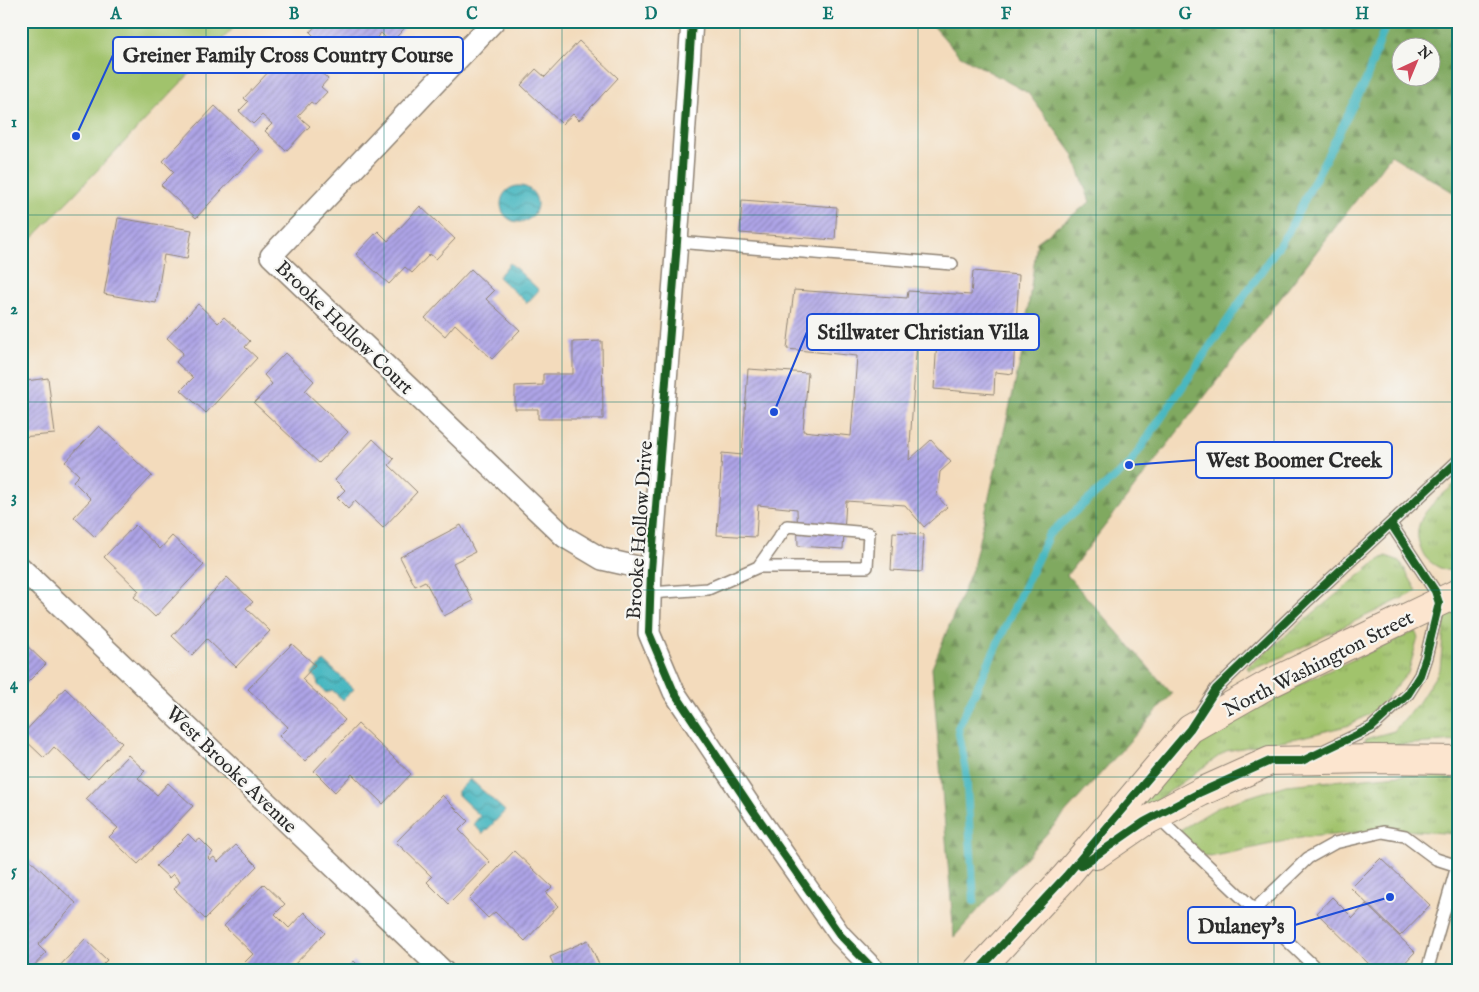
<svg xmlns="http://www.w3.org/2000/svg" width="1479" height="992" viewBox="0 0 1479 992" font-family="'IM FELL English',serif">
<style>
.grass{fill:url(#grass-tufts);stroke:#66774c}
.forest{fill:url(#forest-firs);stroke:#566a46;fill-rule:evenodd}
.pitch{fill:#a1c36c;stroke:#66774c}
.water{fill:url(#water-waves);stroke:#3a7276}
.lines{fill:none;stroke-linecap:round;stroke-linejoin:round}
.stream{stroke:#49b8c1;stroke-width:8}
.building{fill:url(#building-hatch)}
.lane-casing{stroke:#8f8374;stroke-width:14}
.street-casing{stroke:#8f8374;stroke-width:24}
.secondary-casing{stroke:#8f8374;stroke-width:30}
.lane{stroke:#fff;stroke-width:11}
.street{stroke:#fff;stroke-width:21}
.secondary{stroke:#fce5cf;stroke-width:28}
.cycleway-casing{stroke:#f6f6f2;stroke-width:11}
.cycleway{stroke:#1b5e20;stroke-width:8}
.grid{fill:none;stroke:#0f766e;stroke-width:1;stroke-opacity:0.55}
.labels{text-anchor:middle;stroke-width:4.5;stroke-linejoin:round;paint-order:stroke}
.street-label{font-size:20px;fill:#2b2b2b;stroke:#f6f6f2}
.leader{fill:none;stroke:#1d4ed8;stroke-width:2}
.callout-dot{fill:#1d4ed8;stroke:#f6f6f2;stroke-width:2}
.callout{fill:#f6f6f2;stroke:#1d4ed8;stroke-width:2}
.callout-label{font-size:21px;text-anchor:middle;font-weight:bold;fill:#2b2b2b}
.neatline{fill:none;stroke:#0f766e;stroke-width:2}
.grid-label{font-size:16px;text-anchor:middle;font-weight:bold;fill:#0f766e}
</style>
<defs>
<pattern id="grass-tufts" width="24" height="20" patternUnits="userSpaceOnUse" patternTransform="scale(1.25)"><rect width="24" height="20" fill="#a1c36c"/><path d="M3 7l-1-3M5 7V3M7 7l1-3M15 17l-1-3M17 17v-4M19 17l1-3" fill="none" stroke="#839f59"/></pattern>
<pattern id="forest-firs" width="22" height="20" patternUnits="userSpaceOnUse" patternTransform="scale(1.25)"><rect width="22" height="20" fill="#80a960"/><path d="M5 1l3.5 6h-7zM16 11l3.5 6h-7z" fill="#698a4f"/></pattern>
<pattern id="water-waves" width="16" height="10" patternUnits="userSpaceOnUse" patternTransform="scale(1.25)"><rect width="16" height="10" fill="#49b8c1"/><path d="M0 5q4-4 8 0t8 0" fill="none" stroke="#3d969d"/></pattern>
<pattern id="building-hatch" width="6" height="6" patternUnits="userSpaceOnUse" patternTransform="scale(1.25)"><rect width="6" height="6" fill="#aea4e7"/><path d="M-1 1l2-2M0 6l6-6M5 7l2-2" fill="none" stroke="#8e86bb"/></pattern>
</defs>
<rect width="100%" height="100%" fill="#f6f6f2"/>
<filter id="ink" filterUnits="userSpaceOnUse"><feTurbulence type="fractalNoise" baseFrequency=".02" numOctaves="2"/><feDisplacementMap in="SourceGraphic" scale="10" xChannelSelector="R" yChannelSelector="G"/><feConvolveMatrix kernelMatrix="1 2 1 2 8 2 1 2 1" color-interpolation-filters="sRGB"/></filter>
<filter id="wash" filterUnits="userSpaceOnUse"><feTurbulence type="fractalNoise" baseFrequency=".0096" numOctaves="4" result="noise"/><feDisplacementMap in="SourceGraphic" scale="20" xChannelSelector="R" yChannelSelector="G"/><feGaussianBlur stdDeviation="1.12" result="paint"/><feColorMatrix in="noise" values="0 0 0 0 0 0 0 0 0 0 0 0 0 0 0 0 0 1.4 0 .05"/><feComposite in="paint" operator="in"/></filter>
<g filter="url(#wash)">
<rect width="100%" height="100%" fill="#f3dbbc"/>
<path class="grass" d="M1458,481V571C1445,572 1436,567 1427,559C1423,555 1422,551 1420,546C1409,517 1440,498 1458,481Z
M1386,556L1400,561L1417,591L1269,663L1249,670L1247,667L1376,562Z
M1458,611V741L1367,747L1365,739L1394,731L1419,702L1440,669L1445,617Z
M1416,631L1418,638L1408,673L1377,709L1350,725L1302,737L1226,751L1152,804L1145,807L1141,803V797L1225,722L1297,685Z
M1412,774L1455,779L1458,781V834L1402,830L1305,837L1210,857L1195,854L1175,833L1220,806L1286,785Z"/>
<path class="forest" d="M929,21H1458V195L1391,155L1067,575L1172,694L954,937L932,668L973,567L1022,353L1037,242L1090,202L1073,154L1028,93L959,55ZM1402,48H1432V78H1402Z"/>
<path class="pitch" d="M21,21H240L21,250Z"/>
<path class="water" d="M501 204a18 18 0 1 1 36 0a18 18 0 1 1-36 0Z
M510,263L539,290L527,303L498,277Z
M324,661L354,689L343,700L332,690L326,693L318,685L317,680L312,674Z
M470,779L505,811L483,834L475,826L474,823L480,816L458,795V791Z"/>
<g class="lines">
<path class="stream" d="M974,901L966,771L958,728L1049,534L1129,465L1288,232L1366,80L1387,21"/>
</g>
<g id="blocks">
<path class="building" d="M320,21H411L391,43L381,33L347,69L310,32Z
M579,41L618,78L579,120L573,114L562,124L521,85L536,69L545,77Z
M287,52L295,59L300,53L328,79L321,87L327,92L315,105L311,102L298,116L310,126L286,151L265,131L272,124L262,115L253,124L239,111L248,102L244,98Z
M215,106L260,149L196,218L161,185L174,172L163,161Z
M742,200L837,207L835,240L740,233Z
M420,206L455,239L436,259L430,254L412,273L405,267L389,284L356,254L378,231L388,241Z
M118,218L192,230L187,259L164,255L156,303L104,294Z
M471,269L494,291L486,299L520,330L492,359L455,324L445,336L425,318Z
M973,271L1019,275L1013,374L995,372L994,394L934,389L937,339L917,338L909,460L931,440L951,462L940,472L937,496L947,507L924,527L905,505L846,501L843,549L798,546L797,509L758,505L756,537L717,535L722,453L742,455L748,369L808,373L803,431L851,436L857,356L787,349L794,290L907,298L908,291L971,295Z
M198,304L218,323L224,317L250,341L245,347L257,358L206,413L181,390L193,378L176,362L183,353L167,338Z
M602,341L603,419H538V409H515V386L543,385V374H573V342Z
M285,353L314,381L305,391L348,432L319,463L254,403L272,384L264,375Z
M48,378L55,434L21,437V387L27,386L26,381Z
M99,426L152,476L95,537L74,517L91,499L73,481L79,475L65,462Z
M373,439L394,459L389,465L417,492L383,528L355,501L348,509L337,498L345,490L335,480Z
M135,525L160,549L172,536L204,565L155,617L134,597L139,591L104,557Z
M461,525L475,552L453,563L473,601L444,616L425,581L415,586L400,557Z
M893,532L924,534L922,572L891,570Z
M227,577L253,602L246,608L270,631L236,667L207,639L192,655L172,636Z
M21,640L46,664L21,689Z
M292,644L315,665L302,679L345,720L305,761L279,736L288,727L248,689Z
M65,688L122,743L88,779L54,747L44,758L21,736Z
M358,724L411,774L383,804L352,774L335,792L314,771Z
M128,755L145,771L138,778L157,795L168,783L193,806L138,864L109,837L118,828L86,799Z
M442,795L468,821L459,830L490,862L449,904L427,882L432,877L396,842Z
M188,834L196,842L200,839L213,852L208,858L210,860L214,857L218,862L236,845L257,866L205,919L174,889L180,882L173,874L169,878L156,866Z
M514,851L552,887L546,893L558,906L525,941L495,912L488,918L469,899Z
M1381,858L1430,905L1400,936L1351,888Z
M29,859L76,903L38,945L46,953L29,971H21V867Z
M264,884L285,904L275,914L289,928L304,912L325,933L288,971H252L244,963L253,954L224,926Z
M1332,897L1353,918L1366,904L1415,952L1397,971H1376L1317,913Z
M85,939L107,960L96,971H55Z
M588,940L602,971H556L550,957Z
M354,961L364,971H344Z"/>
</g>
</g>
<g filter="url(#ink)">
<use href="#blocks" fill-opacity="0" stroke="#8f8374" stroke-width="1"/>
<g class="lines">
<defs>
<path id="lane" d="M677,242L952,264
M650,593L708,589L758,567H867L869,533L787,526L758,567
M1199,715L1216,689L1307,601L1458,461
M1319,753L1371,728L1408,694L1420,675L1426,657L1439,603L1435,591L1391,524
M1156,816L1319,971
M1255,909L1308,858L1335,843L1383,832L1405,836L1436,859L1458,866
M1427,971L1457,866"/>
<path id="street" d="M494,21L271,256L565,537L602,559L651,570
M692,21L677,242L651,570L649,633L674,692L752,809L840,935L875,971
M21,568L443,971"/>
<path id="secondary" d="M1096,855L1144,822L1201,792L1270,761L1375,759L1458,760
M978,971L1066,876L1190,729L1269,684L1349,645L1458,593"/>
</defs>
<use href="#lane" class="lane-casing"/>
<use href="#street" class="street-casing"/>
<use href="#secondary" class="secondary-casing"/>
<use href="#lane" class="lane"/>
<use href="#street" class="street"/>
<use href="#secondary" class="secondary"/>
<defs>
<path id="cycleway" d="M692,21L677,242L651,570L649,633L674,692L752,809L840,935L875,971
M1081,866L1144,822L1201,792L1270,761H1302L1371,728L1408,694L1420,675L1426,657L1439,603L1435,591L1391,524
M978,971L1066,876L1190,729L1216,689L1307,601L1458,461"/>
</defs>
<use href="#cycleway" class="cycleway-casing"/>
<use href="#cycleway" class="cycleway"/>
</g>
</g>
<path class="grid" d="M206,21V971M384,21V971M562,21V971M740,21V971M918,21V971M1096,21V971M1274,21V971M21,215H1458M21,402H1458M21,590H1458M21,777H1458"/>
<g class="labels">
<g class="street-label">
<text transform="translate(345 327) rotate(44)" y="7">Brooke Hollow Court</text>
<text transform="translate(639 530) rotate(-86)" y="7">Brooke Hollow Drive</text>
<text transform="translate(1318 663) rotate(-27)" y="7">North Washington Street</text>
<text transform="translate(232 769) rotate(44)" y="7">West Brooke Avenue</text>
</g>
</g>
<path class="leader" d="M76 136L113 55M774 412L807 332M1129 465L1196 460M1390 897L1295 925"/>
<g class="callout-dot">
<circle cx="76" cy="136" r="5"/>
<circle cx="774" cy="412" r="5"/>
<circle cx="1129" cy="465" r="5"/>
<circle cx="1390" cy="897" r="5"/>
</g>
<g class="callout">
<rect x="113" y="37" width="350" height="36" rx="5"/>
<rect x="807" y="314" width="232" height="36" rx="5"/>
<rect x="1196" y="442" width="196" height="36" rx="5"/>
<rect x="1188" y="907" width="107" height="36" rx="5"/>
</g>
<g class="callout-label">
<text x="288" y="62">Greiner Family Cross Country Course</text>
<text x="923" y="339">Stillwater Christian Villa</text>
<text x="1294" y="467">West Boomer Creek</text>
<text x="1241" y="933">Dulaney's</text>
</g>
<rect width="1479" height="992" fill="none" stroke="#f6f6f2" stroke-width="55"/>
<g transform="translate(1416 62) rotate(44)"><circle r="24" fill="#f6f6f2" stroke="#a5a5a2"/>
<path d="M0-4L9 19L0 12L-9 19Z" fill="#d1495b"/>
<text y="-8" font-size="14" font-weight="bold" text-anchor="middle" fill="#2b2b2b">N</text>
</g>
<rect x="28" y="28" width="1424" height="936" class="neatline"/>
<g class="grid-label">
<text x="116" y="19">A</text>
<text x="294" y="19">B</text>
<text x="472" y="19">C</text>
<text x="651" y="19">D</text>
<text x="828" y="19">E</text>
<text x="1006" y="19">F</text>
<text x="1185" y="19">G</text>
<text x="1362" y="19">H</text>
<text x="14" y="127">1</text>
<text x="14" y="314">2</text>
<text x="14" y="502">3</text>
<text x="14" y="689">4</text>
<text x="14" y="876">5</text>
</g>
</svg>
